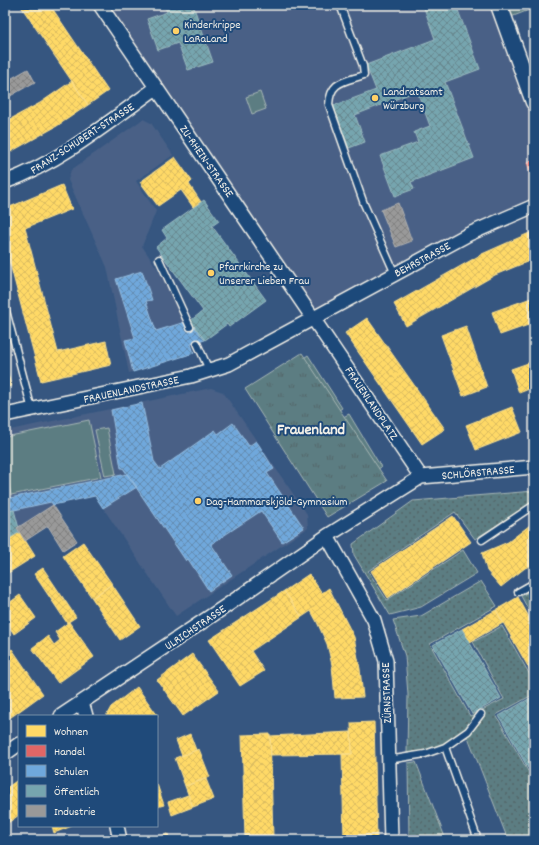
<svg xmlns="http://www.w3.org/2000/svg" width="539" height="845" viewBox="0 0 539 845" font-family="Dekko,sans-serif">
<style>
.built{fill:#496186}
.grass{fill:#5c7d82;stroke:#a8b7b5}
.park{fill:url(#park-tufts);stroke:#a8b7b5}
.garden{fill:url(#garden-dots);stroke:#a8b7b5}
.homes{fill:url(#homes-cross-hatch);stroke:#fce08d}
.shops{fill:url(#shops-cross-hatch);stroke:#e6908d}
.schools{fill:url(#schools-cross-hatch);stroke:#97bee0}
.public{fill:url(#public-cross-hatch);stroke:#9cbcc0}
.industry{fill:url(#industry-cross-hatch);stroke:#b4b3b1}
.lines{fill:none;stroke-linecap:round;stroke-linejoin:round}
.service-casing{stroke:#f4f1e8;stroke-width:9}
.minor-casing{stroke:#f4f1e8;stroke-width:16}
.tertiary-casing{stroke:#f4f1e8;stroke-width:19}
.service{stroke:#1f4a7a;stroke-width:6}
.minor{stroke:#1f4a7a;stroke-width:13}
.tertiary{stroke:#1f4a7a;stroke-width:16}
.poi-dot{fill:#ffd166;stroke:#1f4a7a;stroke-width:1.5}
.labels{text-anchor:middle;stroke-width:4;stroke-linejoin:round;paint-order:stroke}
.poi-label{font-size:12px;fill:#f4f1e8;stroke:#1f4a7a;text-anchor:start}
.street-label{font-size:12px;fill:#f4f1e8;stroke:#1f4a7a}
.district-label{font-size:16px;font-weight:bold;fill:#f4f1e8;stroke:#1f4a7a}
</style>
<defs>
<pattern id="park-tufts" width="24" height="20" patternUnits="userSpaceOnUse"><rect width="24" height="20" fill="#5c7d82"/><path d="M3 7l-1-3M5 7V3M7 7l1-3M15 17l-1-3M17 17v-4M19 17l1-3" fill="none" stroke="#536567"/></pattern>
<pattern id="garden-dots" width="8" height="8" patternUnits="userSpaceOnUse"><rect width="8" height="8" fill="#5c7d82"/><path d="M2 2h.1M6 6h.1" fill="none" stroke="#536567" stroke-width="1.8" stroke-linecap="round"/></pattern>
<pattern id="homes-cross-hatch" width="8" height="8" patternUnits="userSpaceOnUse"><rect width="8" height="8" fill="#ffd966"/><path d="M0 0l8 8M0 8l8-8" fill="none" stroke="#dbbc60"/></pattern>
<pattern id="shops-cross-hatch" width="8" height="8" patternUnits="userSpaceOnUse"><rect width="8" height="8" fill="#e06666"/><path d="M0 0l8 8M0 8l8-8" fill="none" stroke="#b35d5c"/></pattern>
<pattern id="schools-cross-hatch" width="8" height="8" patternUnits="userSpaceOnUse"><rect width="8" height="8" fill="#6fa8dc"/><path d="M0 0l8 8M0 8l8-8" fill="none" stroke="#648baf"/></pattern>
<pattern id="public-cross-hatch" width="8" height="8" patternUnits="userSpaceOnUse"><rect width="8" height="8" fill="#76a5af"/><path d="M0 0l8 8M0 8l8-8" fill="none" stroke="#688990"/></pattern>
<pattern id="industry-cross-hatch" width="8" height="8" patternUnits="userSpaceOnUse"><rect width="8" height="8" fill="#999"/><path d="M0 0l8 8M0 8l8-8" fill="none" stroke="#818180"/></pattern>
</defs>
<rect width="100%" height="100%" fill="#365680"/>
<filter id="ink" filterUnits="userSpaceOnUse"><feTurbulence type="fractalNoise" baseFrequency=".025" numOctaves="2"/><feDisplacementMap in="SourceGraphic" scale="8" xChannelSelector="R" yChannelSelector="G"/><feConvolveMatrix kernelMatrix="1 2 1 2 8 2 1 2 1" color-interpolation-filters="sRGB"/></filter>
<g filter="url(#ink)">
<path class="built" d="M101,5H497L534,108V205L314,316Z
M143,119L151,123L173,155L136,181L156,211L142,246L205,340L192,344L194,353L129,373L107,267L68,180L71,170Z
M211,388L223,392L307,514L308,528L176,616L95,496L53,505L17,528L5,541V431Z"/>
<path class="grass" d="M260,92L266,109L252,114L246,97Z
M308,355L342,408L335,413L301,360Z
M349,414L381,467L374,472L341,418Z
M89,420L101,477L11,495L5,465V437Z
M107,428L116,474L105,476L95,430Z"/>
<path class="park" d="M507,5H534V8L511,17Z
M302,353L387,481L327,517L245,389Z"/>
<path class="garden" d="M534,491V502L475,539L455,512L368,571L387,600L463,550L477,573L421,607L390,615L354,555L353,544L413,501Z
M481,581L497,606L430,644L470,716L504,699L473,642L502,626L534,682V694L496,715L528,771L534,768V773L531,775L534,780V840H508L468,737C448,745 429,753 407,753L408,695L405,656L393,620L421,616Z
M534,589V620L521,596Z
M415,762H416L446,840H409L408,763Z"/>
<path class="homes" d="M20,5H50L108,91L88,105Z
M72,81L88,105L57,126L5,155V122L40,103Z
M175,157L192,181L189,184L201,202L193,207L181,190L158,206L140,182Z
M62,185L72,209L25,228L58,352L106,341L111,365L41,381L5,245V209Z
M534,231V259L495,275L406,326L394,304L482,254Z
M534,297V323L500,335L492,312Z
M367,318L445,429L422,444L345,333Z
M466,326L487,387L463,396L441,335Z
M534,361V387L519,393L511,369Z
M5,362L11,386L5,388Z
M512,407L522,432L476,450L466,425Z
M453,516L471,542L388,598L371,571Z
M534,522V564L525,568L501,587L487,571L482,553L508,542Z
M20,532L35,556L5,575V541Z
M83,542L112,584L92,598L63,556Z
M43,568L76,617L67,623L34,574Z
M309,574L322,593L329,588L354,637L360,669L363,697L335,698L332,665L327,644L317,622L311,611L302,617L284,591Z
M112,584L140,626L120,640L92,598Z
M284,591L302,617L251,651L264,671L240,686L209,640Z
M20,595L36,618L14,634L5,621V606Z
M518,597L534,626V677L496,610Z
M496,610L503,623L470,642L462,629Z
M69,622L94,657L58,683L32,648L48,636L54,645L60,640L55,632Z
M12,649L43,694L14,715L5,702V654Z
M192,654L219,691L183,716L157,680Z
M137,687L158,716H106L111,707Z
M5,702L14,715L5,721Z
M374,722L377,840H344L342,754H352L351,723Z
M351,732L352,754L271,755L270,736Z
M190,734L196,750L182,756L176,740Z
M270,734L273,837L245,838L242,735Z
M199,749L210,777L185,786L175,758Z
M19,779V815L5,825V789Z
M206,779L214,799L193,807L185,786Z
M157,784L164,805L157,807Z
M188,795L193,807L172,815L168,802Z
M52,826H72L54,833Z
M168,834L170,840H152Z"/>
<path class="shops" d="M534,160V175L532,176L527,163Z"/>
<path class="schools" d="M142,271L152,300L146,301L156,331L185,322L186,328L194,326L205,340L191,344L194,353L133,372L125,340L135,338L116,279Z
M142,403L154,461L160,469L215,430L218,434L233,423L249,446L256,441L259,445L274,469L267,473L304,528L282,542L261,511L211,544L232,575L209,591L188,559L186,561L127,474L123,468H121L111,410Z
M127,474L137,487L103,508L95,496L53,505L51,502L5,512V499Z"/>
<path class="public" d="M164,5H193L213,62L188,70L178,43L158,50L147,19L167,12Z
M423,5H456L480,69L445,82L474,158L411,182L414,189L395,196L380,156L418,142L414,132L430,126L417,91L355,115L365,142L349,148L333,106L376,90L366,65L435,39Z
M204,200L219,221L212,226L266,300L229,327L227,324L205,340L190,321L203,311L156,247L167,238L162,230Z
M14,510L20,532L5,541V512Z
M462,629L501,698L472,714L433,645Z
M534,696V764L528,768L499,716Z"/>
<path class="industry" d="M28,69L35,82L5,99V82Z
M398,203L412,241L396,247L381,210Z
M53,505L77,541L63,550L48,526L25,541L17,528Z"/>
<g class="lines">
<defs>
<path id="service" d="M340,5L363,66L364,75C344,82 330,81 329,105L364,204L395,274
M159,259L190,327
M5,307L32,410
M197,343L209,370
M482,540L534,505
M518,592L534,583
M445,747L468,731L481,714
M388,760L425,754L445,747L478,840"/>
<path id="minor" d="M100,5L421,477
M5,182C60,162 109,122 156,88
M5,415L191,376L229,364L469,234L534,206
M327,536L374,620L386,661L391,840
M82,702L86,716
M61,716L229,604L327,536L421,477L534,467
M5,754L19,744
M117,826L120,840"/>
<path id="tertiary" d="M499,5L534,102"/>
</defs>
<use href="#service" class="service-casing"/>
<use href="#minor" class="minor-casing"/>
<use href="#tertiary" class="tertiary-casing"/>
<use href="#service" class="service"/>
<use href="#minor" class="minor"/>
<use href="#tertiary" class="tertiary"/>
</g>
</g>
<g class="poi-dot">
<circle cx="176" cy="31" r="4"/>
<circle cx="375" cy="98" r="4"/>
<circle cx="211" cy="273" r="4"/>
<circle cx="198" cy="501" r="4"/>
</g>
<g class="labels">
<g class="poi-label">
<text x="184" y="28">Kinderkrippe<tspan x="184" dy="14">LaRaLand</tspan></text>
<text x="383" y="95">Landratsamt<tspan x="383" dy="14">Würzburg</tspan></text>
<text x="219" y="270">Pfarrkirche zu<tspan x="219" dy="14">Unserer Lieben Frau</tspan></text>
<text x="206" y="505">Dag-Hammarskjöld-Gymnasium</text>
</g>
<g class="street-label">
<text transform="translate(82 138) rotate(-33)" y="4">FRANZ-SCHUBERT-STRASSE</text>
<text transform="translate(207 161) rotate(55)" y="4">ZU-RHEIN-STRASSE</text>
<text transform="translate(422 259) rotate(-28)" y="4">BEHRSTRASSE</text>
<text transform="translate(131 389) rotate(-12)" y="4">FRAUENLANDSTRASSE</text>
<text transform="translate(372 403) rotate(56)" y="4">FRAUENLANDPLATZ</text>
<text transform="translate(478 472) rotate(-5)" y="4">SCHLÖRSTRASSE</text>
<text transform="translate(195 627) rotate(-34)" y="4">ULRICHSTRASSE</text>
<text transform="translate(386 693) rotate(-92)" y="4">ZÜRNSTRASSE</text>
</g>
<g class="district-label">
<text x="311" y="434">Frauenland</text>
</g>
</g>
<rect width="539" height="845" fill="none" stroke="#1f4a7a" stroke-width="20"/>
<rect x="10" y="10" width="519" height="825" fill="none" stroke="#f4f1e8" stroke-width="1.5" filter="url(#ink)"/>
<rect x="18" y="715" width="140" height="112" fill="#1f4a7a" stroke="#748da6"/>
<rect x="26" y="725" width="20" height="12" fill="#ffd966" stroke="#748da6"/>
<text x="54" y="735" font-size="12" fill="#f4f1e8">Wohnen</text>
<rect x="26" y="745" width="20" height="12" fill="#e06666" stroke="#748da6"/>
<text x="54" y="755" font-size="12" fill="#f4f1e8">Handel</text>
<rect x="26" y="765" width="20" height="12" fill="#6fa8dc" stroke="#748da6"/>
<text x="54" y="775" font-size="12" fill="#f4f1e8">Schulen</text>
<rect x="26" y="785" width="20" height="12" fill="#76a5af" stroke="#748da6"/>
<text x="54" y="795" font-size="12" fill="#f4f1e8">Öffentlich</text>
<rect x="26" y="805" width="20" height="12" fill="#999999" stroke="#748da6"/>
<text x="54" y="815" font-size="12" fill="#f4f1e8">Industrie</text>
</svg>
